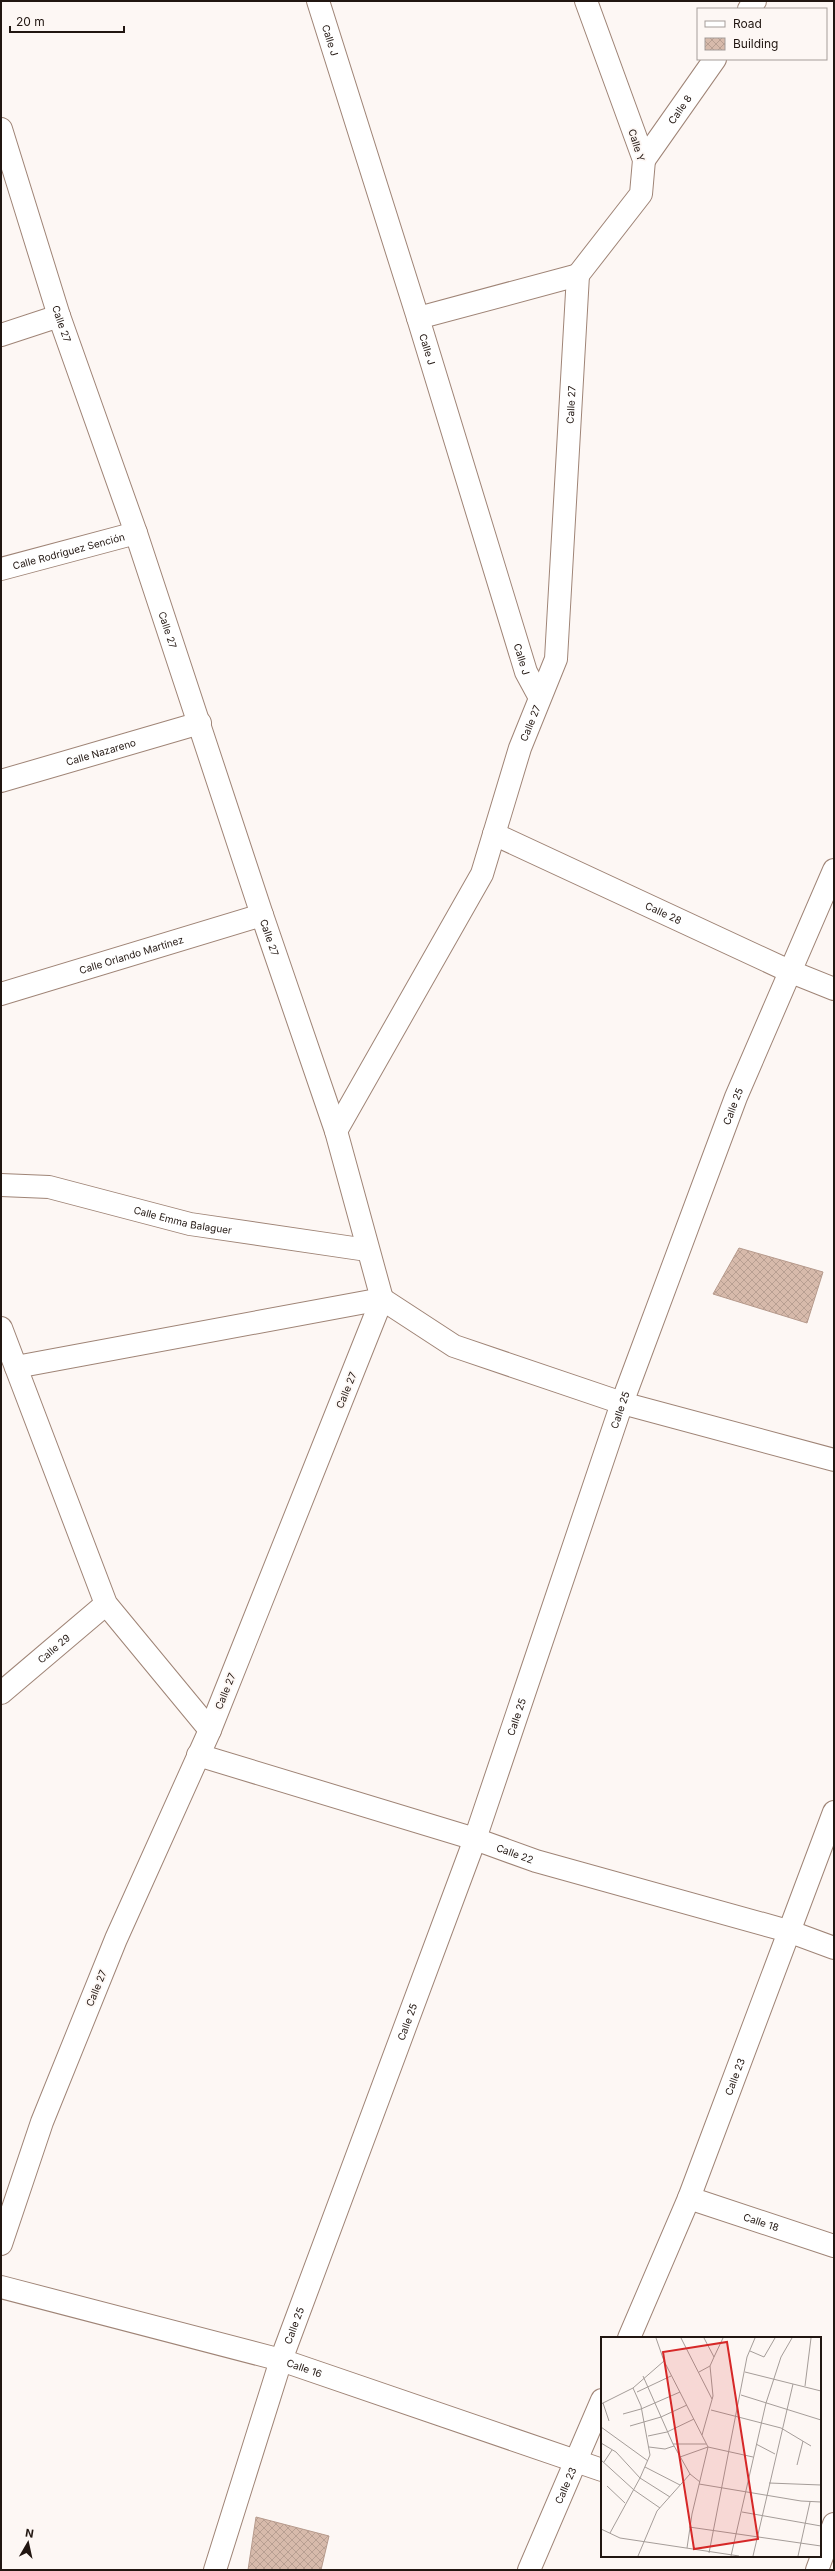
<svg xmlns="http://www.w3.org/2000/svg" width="835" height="2571" viewBox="0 0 835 2571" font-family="Inter,sans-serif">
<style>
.building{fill:url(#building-cross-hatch);stroke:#b69a8c}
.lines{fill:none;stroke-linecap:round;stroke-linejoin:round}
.minor-casing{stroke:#9f8476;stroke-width:24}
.minor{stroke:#fff;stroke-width:22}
.labels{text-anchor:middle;stroke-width:3.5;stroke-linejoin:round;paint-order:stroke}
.street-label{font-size:10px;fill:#211611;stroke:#fdf7f4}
.inset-road{fill:none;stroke:#a59d99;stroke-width:1}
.view{fill:#d62828;fill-opacity:0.15;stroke:#d62828;stroke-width:2}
.inset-edge{fill:none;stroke:#211611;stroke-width:2}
</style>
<defs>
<pattern id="building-cross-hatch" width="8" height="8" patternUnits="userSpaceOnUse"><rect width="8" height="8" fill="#d7baab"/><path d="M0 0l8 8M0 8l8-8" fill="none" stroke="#b89f92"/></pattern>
</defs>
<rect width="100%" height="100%" fill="#fdf7f4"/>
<path class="building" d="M739,1248L823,1272L807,1323L713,1294Z
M256,2517L329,2536L321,2570H248Z"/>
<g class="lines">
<defs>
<g id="minor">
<path id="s1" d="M318,1L418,318L526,672L539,696"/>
<path d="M749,9L755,1"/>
<path id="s2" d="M1,129L59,316L136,533L262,915L336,1131L382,1299L210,1730L116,1939L42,2122L1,2244"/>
<path id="s3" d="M644,160L715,59"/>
<path d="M578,275L641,194L644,160L586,1"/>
<path d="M418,318L578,275"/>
<path d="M1,335L59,316"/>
<path id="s4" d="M1,569L136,533"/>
<path id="s5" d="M1,781L200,723"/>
<path id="s6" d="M494,834L789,971L834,989"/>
<path id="s7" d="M1,994L262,915"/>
<path id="s8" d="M336,1131L482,874L520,748L556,659L578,275"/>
<path id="s9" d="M1,1185L49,1187L190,1224L367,1250"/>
<path d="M1,1328L106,1604L210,1730"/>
<path d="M16,1367L382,1299L454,1346L622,1403L834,1460"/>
<path id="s10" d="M1,1693L106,1604"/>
<path id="s11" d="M198,1755L475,1839L536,1861L788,1931L834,1948"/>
<path id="s12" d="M689,2198L834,2246"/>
<path id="s13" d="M1,2287L281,2360L602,2470"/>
<path id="s14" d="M629,2338L689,2198L834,1812"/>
<path id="s15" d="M215,2570L281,2360L475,1839L622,1403L736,1097L834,870"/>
<path id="s16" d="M529,2570L602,2400"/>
<path d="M817,2570L834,2524"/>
</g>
</defs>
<use href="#minor" class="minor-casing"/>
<use href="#minor" class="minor"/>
</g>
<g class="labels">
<g class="street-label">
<text dy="4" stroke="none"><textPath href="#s1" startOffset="41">Calle J</textPath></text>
<text dy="4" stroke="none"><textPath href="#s3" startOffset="62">Calle 8</textPath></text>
<text transform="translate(637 145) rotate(73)" y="4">Calle Y</text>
<text dy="4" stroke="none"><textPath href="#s2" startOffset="204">Calle 27</textPath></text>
<text dy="4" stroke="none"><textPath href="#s1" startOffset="365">Calle J</textPath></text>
<text dy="4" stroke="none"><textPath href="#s8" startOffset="778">Calle 27</textPath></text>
<text dy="4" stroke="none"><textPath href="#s4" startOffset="70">Calle Rodríguez Sención</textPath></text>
<text dy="4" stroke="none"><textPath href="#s2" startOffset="528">Calle 27</textPath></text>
<text dy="4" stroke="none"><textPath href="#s1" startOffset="689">Calle J</textPath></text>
<text dy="4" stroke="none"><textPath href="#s8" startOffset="454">Calle 27</textPath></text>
<text dy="4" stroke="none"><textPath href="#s5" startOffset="104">Calle Nazareno</textPath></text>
<text dy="4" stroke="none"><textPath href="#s6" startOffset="187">Calle 28</textPath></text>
<text dy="4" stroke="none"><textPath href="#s2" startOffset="852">Calle 27</textPath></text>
<text dy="4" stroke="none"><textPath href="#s7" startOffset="136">Calle Orlando Martínez</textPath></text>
<text dy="4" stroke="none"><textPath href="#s15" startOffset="1553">Calle 25</textPath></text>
<text dy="4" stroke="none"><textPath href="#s9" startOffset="186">Calle Emma Balaguer</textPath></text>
<text transform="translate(346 1390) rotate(-68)" y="4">Calle 27</text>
<text dy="4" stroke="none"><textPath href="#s15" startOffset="1229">Calle 25</textPath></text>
<text dy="4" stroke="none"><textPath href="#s10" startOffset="69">Calle 29</textPath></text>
<text transform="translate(225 1691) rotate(-68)" y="4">Calle 27</text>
<text dy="4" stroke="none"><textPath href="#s15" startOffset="905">Calle 25</textPath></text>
<text dy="4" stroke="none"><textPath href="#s11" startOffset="332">Calle 22</textPath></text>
<text transform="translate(96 1988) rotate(-68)" y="4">Calle 27</text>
<text dy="4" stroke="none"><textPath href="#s15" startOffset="581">Calle 25</textPath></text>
<text dy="4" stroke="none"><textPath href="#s14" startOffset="282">Calle 23</textPath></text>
<text dy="4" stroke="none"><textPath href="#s12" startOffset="76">Calle 18</textPath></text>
<text dy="4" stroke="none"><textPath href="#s15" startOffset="257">Calle 25</textPath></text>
<text dy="4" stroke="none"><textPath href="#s13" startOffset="314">Calle 16</textPath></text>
<text dy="4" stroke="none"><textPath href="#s16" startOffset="92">Calle 23</textPath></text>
</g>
</g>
<g transform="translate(601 2337)">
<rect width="220" height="220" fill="#fdf7f4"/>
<path class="inset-road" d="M55,1L63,24L107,110L91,177L86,211M80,1L111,62M103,1L113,20L109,29M149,14L163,20L174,1M113,20L122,1M98,35L109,29M144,35L220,54M42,39L72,107L89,137L99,145M204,49L210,1M36,55L70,39M140,58L220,83M2,66L8,84M0,67L32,51L63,24M110,73L180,91L210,109M22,77L40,72L79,55M29,89L60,80L86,68M0,90L47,124M101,98L112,59L109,29M47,99L66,95L93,82M0,106L15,115L39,141L69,160M72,107H105M155,107L174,117M48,110L64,112L73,109M79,120L107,110L152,120M0,123L33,153L59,171M3,125L11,113M196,128L202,104M44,130L79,148M168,146L220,148M98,147L200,164L220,165M6,149L24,166M141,175L220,189M88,190L220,209M0,192L19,201L138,219M9,196L39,141L49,118L40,69L32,51M108,216L146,20L154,1M37,219L56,174L89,137M130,219L165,66L180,20L191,1M152,219L192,47M197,219L209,165"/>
<path class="view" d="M126,5L157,202L93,212L62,15Z"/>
<rect width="220" height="220" class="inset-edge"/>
</g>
<rect width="835" height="2571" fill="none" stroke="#211611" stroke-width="4"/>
<rect x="697" y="8" width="130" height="52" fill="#fdf7f4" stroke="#a59d99"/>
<rect x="705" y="21" width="20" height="6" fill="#ffffff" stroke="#a59d99"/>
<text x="733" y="28" font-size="12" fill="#211611">Road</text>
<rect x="705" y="38" width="20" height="12" fill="url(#building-cross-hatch)" stroke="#a59d99"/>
<text x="733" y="48" font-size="12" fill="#211611">Building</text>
<g transform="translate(28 2543) rotate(9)" stroke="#fdf7f4" stroke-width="3" paint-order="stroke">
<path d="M0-3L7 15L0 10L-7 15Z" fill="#211611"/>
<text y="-6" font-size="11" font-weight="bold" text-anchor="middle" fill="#211611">N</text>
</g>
<path d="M10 26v6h114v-6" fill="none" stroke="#211611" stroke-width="2"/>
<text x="16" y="26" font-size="12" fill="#211611" stroke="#fdf7f4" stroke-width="3" paint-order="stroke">20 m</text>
</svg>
